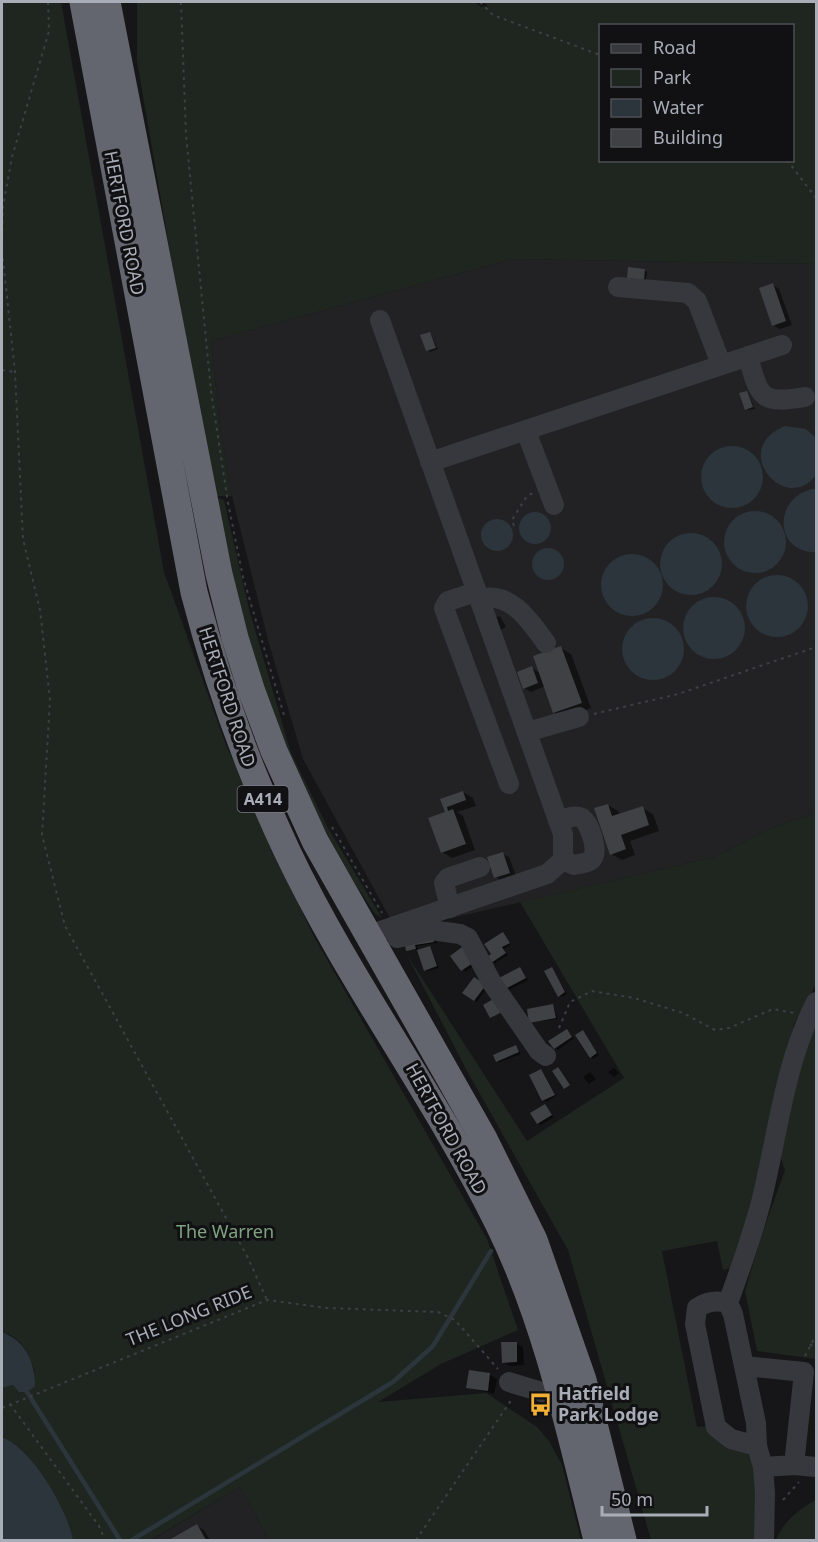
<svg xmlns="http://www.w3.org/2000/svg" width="818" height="1542" viewBox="0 0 818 1542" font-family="'Noto Sans',sans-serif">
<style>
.built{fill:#222225}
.green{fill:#1e261f;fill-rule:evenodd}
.water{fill:#2c353c}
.shadow{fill:#0007}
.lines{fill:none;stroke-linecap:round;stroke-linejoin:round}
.stream{stroke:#2c353c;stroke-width:4.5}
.building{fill:#404145}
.path{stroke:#3d3f44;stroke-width:2;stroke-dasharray:3 4.5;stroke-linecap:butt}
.minor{stroke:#37383d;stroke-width:20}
.highway{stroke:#63666e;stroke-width:27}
.labels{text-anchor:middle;stroke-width:6;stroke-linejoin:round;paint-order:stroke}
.shield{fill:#111113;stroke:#7b7e86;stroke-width:1.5}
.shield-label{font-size:16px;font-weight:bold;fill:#a8adb8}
.street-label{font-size:18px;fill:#a8adb8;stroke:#111113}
.park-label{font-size:18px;fill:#7fa381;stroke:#111113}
.poi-label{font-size:18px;font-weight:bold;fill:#a8adb8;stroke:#111113;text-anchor:start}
</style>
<rect width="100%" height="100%" fill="#161618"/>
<path class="built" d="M513,259L816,264V813L773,827L714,857L397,931L303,759L268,640L232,496L221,434L211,341Z
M240,1487L269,1540H152Z"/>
<path class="green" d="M2,2H61L164,572L226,745L313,935L487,1239L518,1330L441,1364L378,1402L486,1393L537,1427L549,1441L562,1465L581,1540H269L240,1487L151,1540H73C68,1510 32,1448 2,1437V1388L13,1385L35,1371C28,1353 22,1337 2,1332Z
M137,2H475L481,7L488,6L484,2H816V264L513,259L211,341L221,434L232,496H214L224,500L249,609L291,753L328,828L382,918L375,914L352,879L306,796L274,722L244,630L212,495L137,61ZM600,26H792V160H600Z
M816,813V984L794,1024L735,1267L723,1270L717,1241L662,1251L697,1427L710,1426C721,1433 736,1440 745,1450C765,1472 757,1513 756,1540H651L568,1250L467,1071L407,955L527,1141L624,1078L520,902L714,857L773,827Z
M816,1017V1359L757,1351L745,1291L762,1234L785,1170L777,1146L795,1079Z
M816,1500V1540H776C782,1523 800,1508 816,1500Z"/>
<path class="water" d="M785,426L806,429L816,438V475C786,516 728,449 785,426Z
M701 477a31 31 0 1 1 62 0a31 31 0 1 1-62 0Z
M812,489H816V552C775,553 772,499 812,489Z
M724 542a31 31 0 1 1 62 0a31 31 0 1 1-62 0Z
M519 528a16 16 0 1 1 32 0a16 16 0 1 1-32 0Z
M481 535a16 16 0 1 1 32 0a16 16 0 1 1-32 0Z
M660 564a31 31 0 1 1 62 0a31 31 0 1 1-62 0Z
M532 564a16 16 0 1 1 32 0a16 16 0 1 1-32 0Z
M601 585a31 31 0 1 1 62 0a31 31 0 1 1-62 0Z
M746 606a31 31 0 1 1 62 0a31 31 0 1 1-62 0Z
M683 628a31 31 0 1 1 62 0a31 31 0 1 1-62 0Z
M622 649a31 31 0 1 1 62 0a31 31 0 1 1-62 0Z
M2,1332C26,1341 35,1362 35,1386L27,1392H19L13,1385L2,1388Z
M2,1437C32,1448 68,1510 73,1540H2Z"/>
<path class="shadow" d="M644,270L647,272L646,280L629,277Z
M773,285L779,289L792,325L780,329L773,325Z
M430,333L438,349L430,352L428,350Z
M747,392L755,409L749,410L746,409Z
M500,616L506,627L500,630L494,618Z
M561,648L571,654L591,708L565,718L554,712L545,686L531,692L524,688L532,668L540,673Z
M463,792L473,798L476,806L457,812L463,816L475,850L452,858L442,852L447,813L442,800Z
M608,805L618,811L620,816L642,808L653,814L659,831L630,841L635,855L622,860L611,854Z
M502,854L509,857L516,876L502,881L496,877Z
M503,934L511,944L504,949L508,955L495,963L492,962L493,955Z
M436,937L437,943L417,946L418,950H408L406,940Z
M430,948L439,968L428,971L425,970Z
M453,956L475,965L465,972Z
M520,969L528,980L509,990L506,988Z
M552,969L567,994L562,997L559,995Z
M475,979L487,987L477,1002L464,993Z
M553,1006L558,1019L530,1022Z
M567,1030L574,1038L558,1050L555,1048Z
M583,1032L599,1055L593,1059L591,1057Z
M516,1047L521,1054L500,1062L497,1061Z
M614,1068L619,1073L614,1077L608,1072Z
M541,1070L556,1096L546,1102L543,1100Z
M590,1072L596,1079L589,1084L583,1077Z
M545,1106L554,1117L541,1125L538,1123Z
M517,1344L523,1347L524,1365L510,1366L503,1362Z
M470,1372L490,1375L497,1379L494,1394L468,1387Z
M197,1526L204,1530L210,1540H172Z"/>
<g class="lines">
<path class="stream" d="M27,1392L120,1540
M132,1540L393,1382L433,1346L491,1251"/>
</g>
<path class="building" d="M628,267L645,269L644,280L627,278Z
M773,283L786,321L772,326L759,288Z
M430,332L436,348L426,351L420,335Z
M747,391L753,407L745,410L739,393Z
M561,646L582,703L553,713L533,656Z
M532,666L538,683L523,689L517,672Z
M463,791L466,800L447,807L448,811L453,809L466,844L441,853L428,818L445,812L440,799Z
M608,804L612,816L643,806L649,825L621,835L626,849L610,855L594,808Z
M503,852L510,873L494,878L487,857Z
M503,932L510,943L502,947L506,953L491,963L487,957L491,954L484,944Z
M433,934L434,942L415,945L416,949L406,951L404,939Z
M430,946L437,966L424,971L417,950Z
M462,947L473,963L461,971L450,956Z
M520,967L526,978L505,989L499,978Z
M552,967L565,992L558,997L544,971Z
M474,977L486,985L474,1001L462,993Z
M495,998L502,1012L490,1018L483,1005Z
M553,1004L556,1018L529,1023L527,1009Z
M567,1029L572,1037L554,1049L548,1041Z
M583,1030L597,1053L590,1058L575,1035Z
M516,1045L519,1052L496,1062L493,1055Z
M558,1067L570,1085L564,1089L552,1071Z
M541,1069L555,1095L542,1101L529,1075Z
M545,1104L552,1115L537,1124L530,1113Z
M501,1342H517V1362L502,1363Z
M469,1370L490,1373L488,1391L466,1388Z
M197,1524L206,1540H169Z"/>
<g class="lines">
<path class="path" d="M48,2L49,31L12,157L3,206L2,250L15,372L23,539L40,610L50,700L42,835L65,926L247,1256L267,1300
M181,2L186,135L211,391L228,503L243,577L284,715
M480,2L493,15L600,55
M787,160L816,198
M2,370L15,372
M514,526L512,520L527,496L533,493
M594,714L678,694L816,647
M332,827L382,913
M559,1028L570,1002L592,991L634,998L683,1013L715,1030L729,1028L773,1009L794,1013
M810,1344L816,1349
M805,1356L816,1335
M10,1404L99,1526L105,1540
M2,1408L267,1300L327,1308L438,1312L455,1320L498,1369
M783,1500L799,1482
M416,1540L512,1399"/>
<path class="minor" d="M618,287L688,293L697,301L721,364
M748,356C759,396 760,405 805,397
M526,431L554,505
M430,462L782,345
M476,592L448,601L444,608L509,784
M479,599C510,590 530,621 546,643
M527,732L579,717
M558,821C565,819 575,814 582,818C590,824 599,851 592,859C589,863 579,864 574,865L563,860
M450,908L444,883L448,878L480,867
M369,935L547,874L563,860V834L380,320
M397,938L431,930L460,934L468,938L492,983L539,1051L546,1056
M728,1303C740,1270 752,1236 761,1202C778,1135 784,1064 816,1002
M745,1366L804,1372L794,1465
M509,1382L545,1393L560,1390
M757,1446L731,1439L716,1427L695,1324L697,1308C707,1301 717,1300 728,1303L733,1314L756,1423L757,1446L763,1467L765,1493L764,1540
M763,1467L794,1465L816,1467"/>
<path class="highway" d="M83,2L194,592C217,681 247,767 287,851C348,980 435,1095 498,1223C547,1322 570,1433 597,1540
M107,2L219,574L235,638L252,692L274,751L315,841L484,1139L534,1240L583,1380L623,1540"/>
</g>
<defs>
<symbol id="bus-bare" viewBox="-9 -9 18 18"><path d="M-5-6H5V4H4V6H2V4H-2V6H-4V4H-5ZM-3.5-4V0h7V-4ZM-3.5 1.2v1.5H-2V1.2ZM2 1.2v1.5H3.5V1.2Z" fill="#f2b134" stroke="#111113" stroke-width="2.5" paint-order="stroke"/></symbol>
</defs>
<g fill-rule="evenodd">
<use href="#bus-bare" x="524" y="1388" width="33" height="33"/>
</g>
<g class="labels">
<rect class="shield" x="237.5" y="786" width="51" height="26" rx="4.5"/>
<g class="shield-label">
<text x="263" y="805">A414</text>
</g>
<g class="street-label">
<text transform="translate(124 223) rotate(79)" y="6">HERTFORD ROAD</text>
<text transform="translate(227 697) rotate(72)" y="6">HERTFORD ROAD</text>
<text transform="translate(446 1129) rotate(61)" y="6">HERTFORD ROAD</text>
<text transform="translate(189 1316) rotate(-22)" y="6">THE LONG RIDE</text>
</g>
<g class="park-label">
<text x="225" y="1238">The Warren</text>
</g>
<g class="poi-label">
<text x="558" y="1400">Hatfield<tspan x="558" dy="21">Park Lodge</tspan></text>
</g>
</g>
<rect width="818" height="1542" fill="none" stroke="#a8adb8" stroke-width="6"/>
<rect x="599" y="24" width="195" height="138" fill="#111113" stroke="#4d4f55" stroke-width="1.5"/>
<rect x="611" y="44" width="30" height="9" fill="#37383d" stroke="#4d4f55" stroke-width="1.5"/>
<text x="653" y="54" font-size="18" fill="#a8adb8">Road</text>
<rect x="611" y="69" width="30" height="18" fill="#1e261f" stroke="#4d4f55" stroke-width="1.5"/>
<text x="653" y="84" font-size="18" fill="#a8adb8">Park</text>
<rect x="611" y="99" width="30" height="18" fill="#2c353c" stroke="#4d4f55" stroke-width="1.5"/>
<text x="653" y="114" font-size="18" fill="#a8adb8">Water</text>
<rect x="611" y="129" width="30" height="18" fill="#404145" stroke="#4d4f55" stroke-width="1.5"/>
<text x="653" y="144" font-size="18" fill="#a8adb8">Building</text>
<path d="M602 1506v9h105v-9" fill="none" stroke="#a8adb8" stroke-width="3"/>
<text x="611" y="1506" font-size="18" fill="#a8adb8" stroke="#111113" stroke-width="4.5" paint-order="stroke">50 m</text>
</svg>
